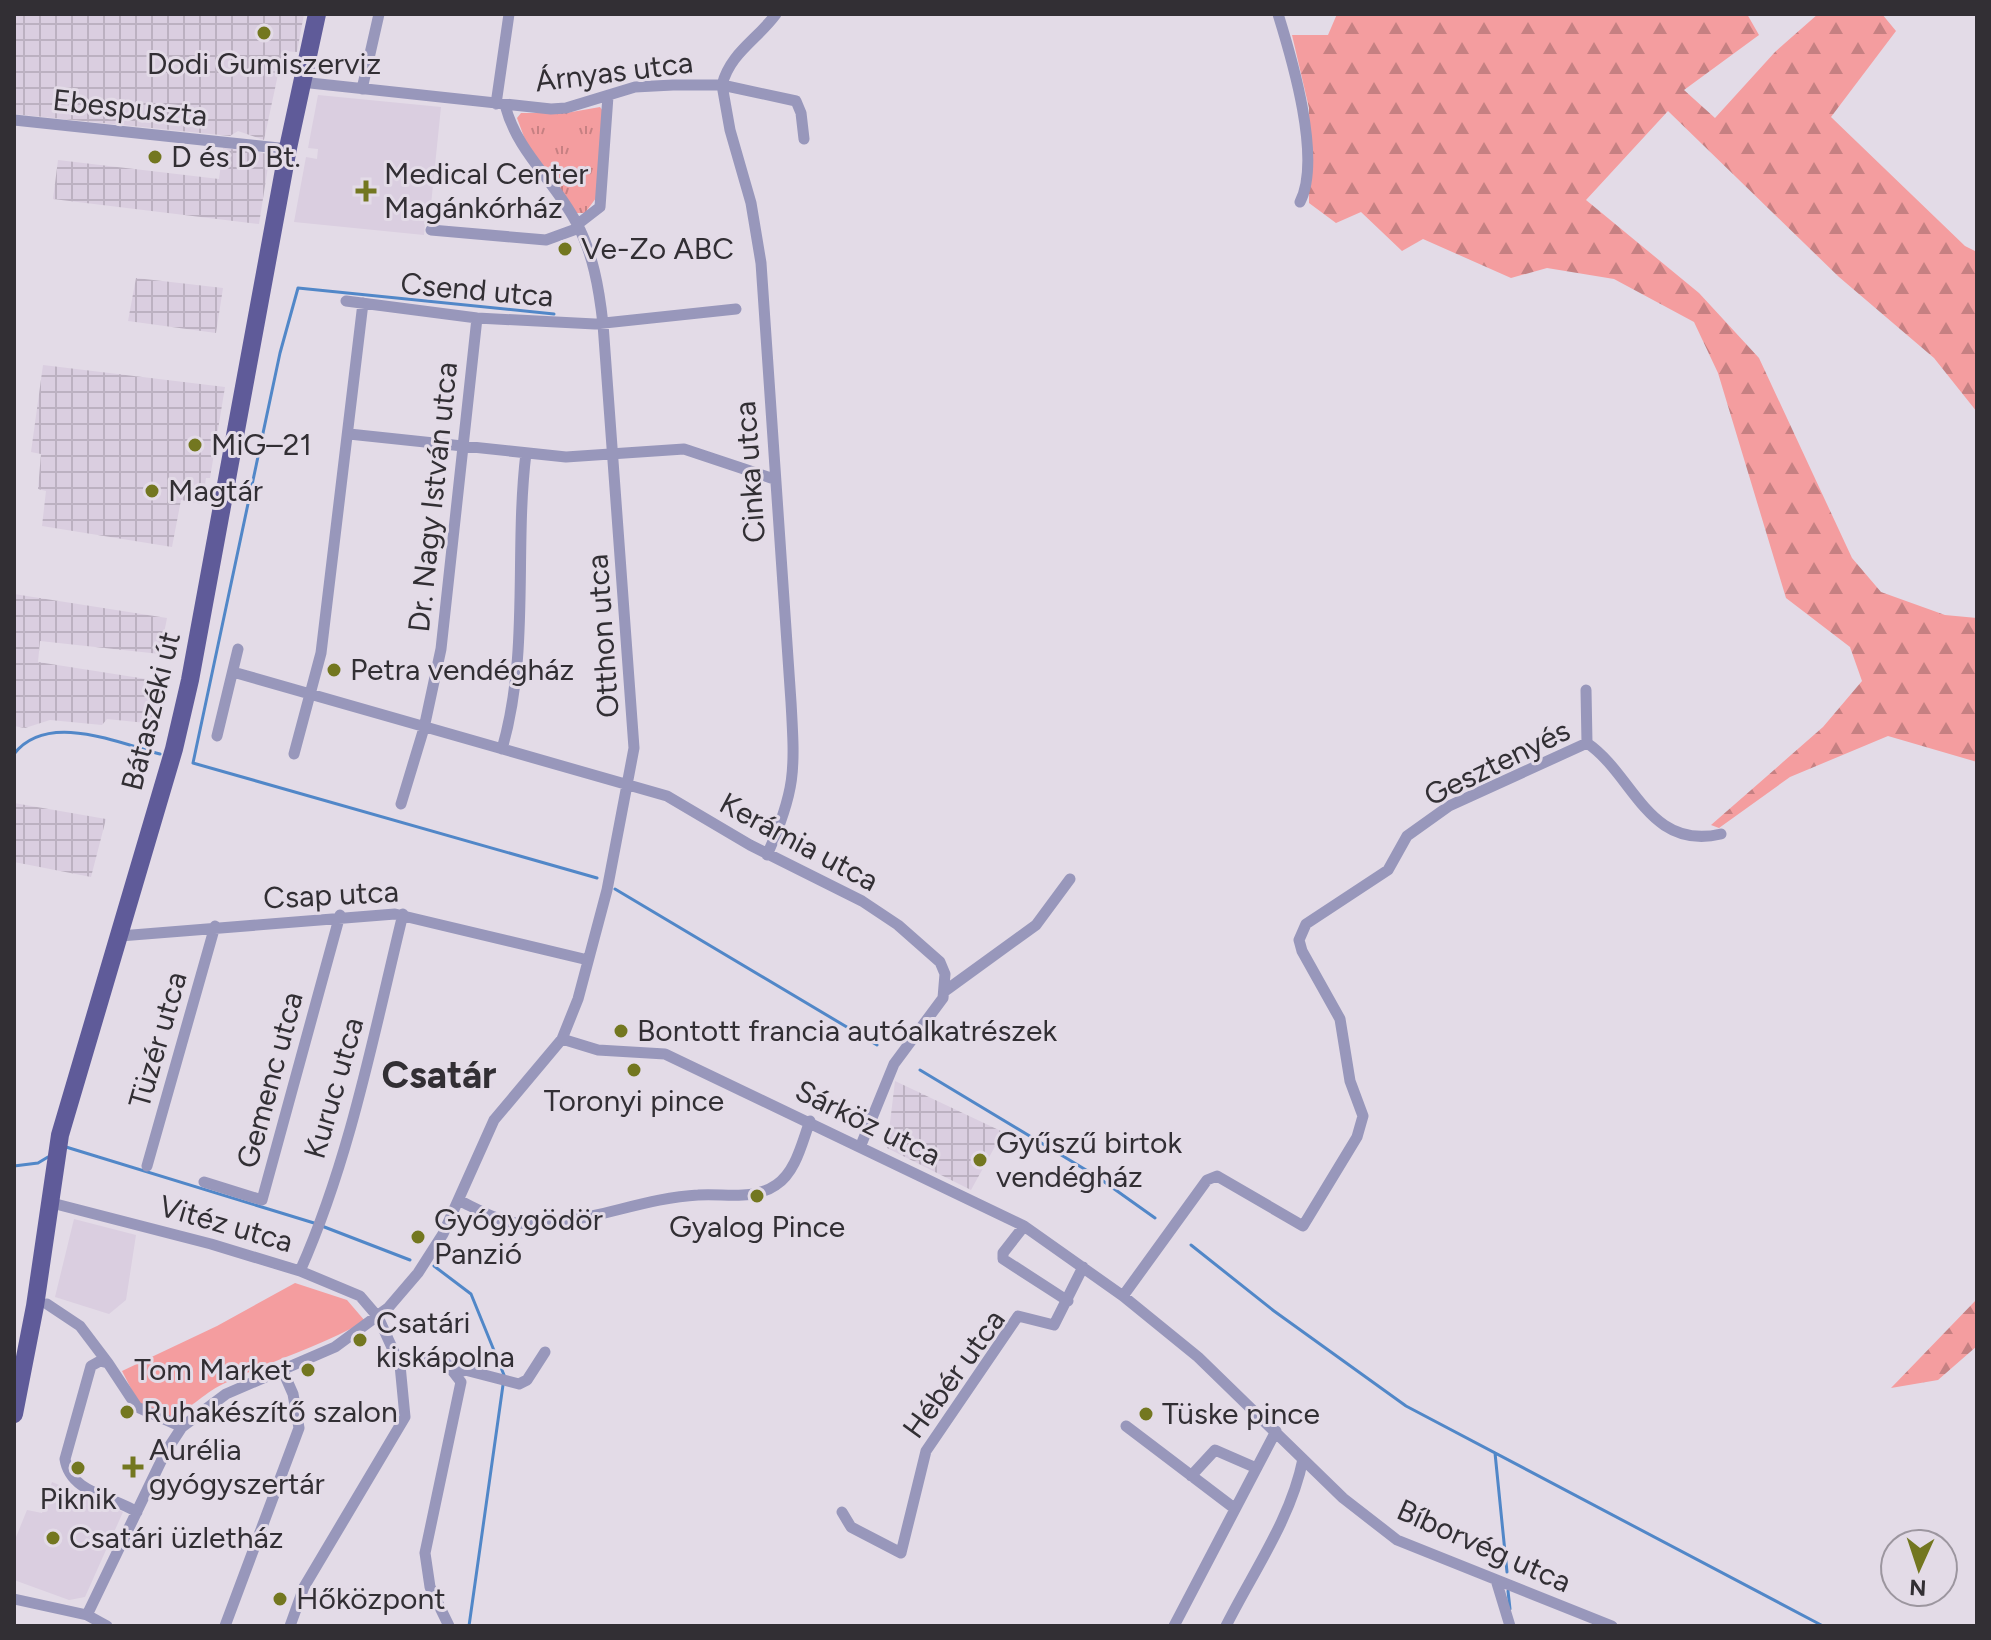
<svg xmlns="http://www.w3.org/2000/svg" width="1991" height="1640" viewBox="0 0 1991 1640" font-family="Figtree,sans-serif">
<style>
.built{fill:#dacee0}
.industrial{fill:url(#industrial-grid)}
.grass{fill:#f49d9f}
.forest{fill:url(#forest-firs)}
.park{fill:url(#park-tufts)}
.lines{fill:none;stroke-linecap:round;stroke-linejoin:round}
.stream{stroke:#5187c8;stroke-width:3}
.street{stroke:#9897bb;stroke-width:11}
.primary{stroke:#5f5b99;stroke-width:18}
.poi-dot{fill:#737720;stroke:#e3dbe7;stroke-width:3}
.labels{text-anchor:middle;stroke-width:6;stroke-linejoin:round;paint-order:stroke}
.poi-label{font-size:30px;fill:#322f34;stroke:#e3dbe7;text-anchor:start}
.street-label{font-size:30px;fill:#322f34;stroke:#e3dbe7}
.district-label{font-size:38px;font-weight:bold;fill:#322f34;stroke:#e3dbe7}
</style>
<defs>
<pattern id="industrial-grid" width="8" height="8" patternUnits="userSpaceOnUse" patternTransform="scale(2)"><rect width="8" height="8" fill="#dacee0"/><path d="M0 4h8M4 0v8" fill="none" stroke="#bcb1c1"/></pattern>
<pattern id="forest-firs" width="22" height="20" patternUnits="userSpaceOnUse" patternTransform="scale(2)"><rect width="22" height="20" fill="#f49d9f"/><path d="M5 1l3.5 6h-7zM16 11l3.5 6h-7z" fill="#c68082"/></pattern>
<pattern id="park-tufts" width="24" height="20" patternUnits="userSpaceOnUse" patternTransform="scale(2)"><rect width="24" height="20" fill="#f49d9f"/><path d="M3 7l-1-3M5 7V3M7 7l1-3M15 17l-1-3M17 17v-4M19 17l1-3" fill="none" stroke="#c68082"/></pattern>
</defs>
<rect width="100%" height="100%" fill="#e3dbe7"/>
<path class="built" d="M318,95L441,107L429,224H425L424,235L294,222L306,157L317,159L318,149L308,148Z
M74,1219L136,1235L126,1300L109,1314L55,1297Z
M52,1482L123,1512L85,1597L69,1600L14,1580V1542L27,1510L42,1513Z"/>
<path class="industrial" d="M14,14H304L297,52L283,51L264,140L238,131L230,136L14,114Z
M223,148L270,154L259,224L53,199L58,160L219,179Z
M136,278L223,288L216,333L128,321Z
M43,365L225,387L210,478H206L202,504L181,500L172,547L42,526L46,491L38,489L41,454L31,452Z
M14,594L167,618L160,654L40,641L38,662L159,681L154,714L146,723L107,719L102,725L50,720L25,728L14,726Z
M14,803L106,819L91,877L14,862Z
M895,1081L1003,1132L971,1190L887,1148Z"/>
<path class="grass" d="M295,1283L347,1300L365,1321C320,1347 270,1361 223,1384C202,1394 190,1411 166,1418L138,1402L122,1371L217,1326Z"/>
<path class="forest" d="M1337,14H1747L1759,35L1684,90L1715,118L1775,52L1818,14H1882L1896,31L1831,117L1965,246L1977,252V412L1934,358L1839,277L1668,111L1586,200L1699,293L1759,358L1852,558L1881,592L1945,615L1977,618V762L1888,736L1790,777L1719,828L1711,825L1823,727L1862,681L1850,647L1786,598L1718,373L1694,322L1614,279L1547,268L1511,278L1423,239L1402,251L1361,212L1336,223L1309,203V108L1292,35H1328Z
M1977,1299V1346L1938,1380L1891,1388Z"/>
<path class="park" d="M600,107L603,111L596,198L585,213H576L530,153L517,118L521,113H566Z"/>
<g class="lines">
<path class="stream" d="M14,754C47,711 118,743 160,754
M193,763L280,353L298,288L554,314
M193,763L597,878
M615,889L877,1045
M920,1070L1096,1176L1155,1218
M66,1147L314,1223L410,1260
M14,1166L38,1163L48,1157
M1191,1245L1274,1311L1406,1406L1823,1626
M434,1266L471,1294L504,1375
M1495,1453L1507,1572
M1508,1591L1510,1609
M469,1626L503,1385"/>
<path class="street" d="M1278,14C1292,59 1322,159 1300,202
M301,82L551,109L566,108L635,87L673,85H722L796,101L801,113L804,139
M722,85L730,130L751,203L761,263L791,702C795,771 796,790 767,855
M722,85C730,53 757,40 776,14
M362,89L379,14
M496,104L509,14
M14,120L288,149
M578,224L600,207L608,96
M431,230L546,240L579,228
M346,301L477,318L595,324L736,309
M349,434L566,457L684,449L774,479
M233,672L667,796L750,845L862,901L898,925L940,962L945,974L943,998L894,1064L861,1145
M1586,690L1587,743
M217,736L238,649
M1587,743C1634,775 1648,851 1721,834
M502,749C530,652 514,552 526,453
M294,754L321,653L363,303
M401,804L424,728L441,649L477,318
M120,936L395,914L588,960
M945,991L1036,925L1070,879
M562,1039L598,1050L665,1054L1024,1226L1123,1296L1198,1357L1343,1498L1397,1540L1612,1626
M147,1166L215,926
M204,1182L262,1200L340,915
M460,1201C477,1209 497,1221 517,1223C577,1229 638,1198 698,1195C724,1193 753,1201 776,1185C796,1172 802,1142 810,1121
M48,1202L211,1244L300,1271L360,1296L378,1317L400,1365L405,1417L304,1587L290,1626
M1024,1226L1003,1253V1259L1068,1301
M300,1271C350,1159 374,1033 403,914
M1123,1296L1207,1180L1217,1176L1303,1226L1357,1137L1363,1116L1350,1081L1340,1019L1302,951L1299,940L1306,924L1388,870L1407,836L1449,806L1587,743
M47,1304L80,1326L108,1363
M400,1365L431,1358L444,1360L461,1382L425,1553L430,1587L449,1626
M457,1373L465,1370L519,1384L527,1380L545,1352
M1126,1426L1234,1508
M1191,1476L1215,1450L1254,1467
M137,1512C112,1496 70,1493 65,1459L91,1366L100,1361L108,1363L137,1407L182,1427
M842,1512L851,1527L901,1553L926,1451L1018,1316L1054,1325L1083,1267
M1496,1580L1510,1626
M14,1599L87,1615L107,1626
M87,1615L165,1453L182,1427L226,1394L335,1347L388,1308L418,1273L443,1234L494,1120L562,1039L578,999L607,890L634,748L603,324C599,288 593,253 576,222C554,180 517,152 505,105
M225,1626L299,1428L293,1394L282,1369
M1174,1626L1276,1431
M1226,1626C1253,1572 1291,1519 1303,1459"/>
<path class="primary" d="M14,1414L35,1306L60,1135L174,749L190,680L288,148L317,14"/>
</g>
<g class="poi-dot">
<circle cx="264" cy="33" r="8"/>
<circle cx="155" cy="157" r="8"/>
<path d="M362 179h8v8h8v8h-8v8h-8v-8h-8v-8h8z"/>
<circle cx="565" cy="249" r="8"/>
<circle cx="195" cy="445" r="8"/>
<circle cx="152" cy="491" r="8"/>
<circle cx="334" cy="670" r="8"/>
<circle cx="621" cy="1031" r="8"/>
<circle cx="634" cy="1070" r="8"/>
<circle cx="980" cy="1160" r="8"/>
<circle cx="757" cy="1196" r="8"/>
<circle cx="418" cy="1237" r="8"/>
<circle cx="360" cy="1340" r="8"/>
<circle cx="308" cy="1370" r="8"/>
<circle cx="127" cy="1412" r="8"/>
<circle cx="1146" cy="1414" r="8"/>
<path d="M129 1455h8v8h8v8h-8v8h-8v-8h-8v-8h8z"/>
<circle cx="78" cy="1468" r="8"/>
<circle cx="53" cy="1538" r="8"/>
<circle cx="280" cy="1599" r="8"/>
</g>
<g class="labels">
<g class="poi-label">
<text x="264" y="74" text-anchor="middle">Dodi Gumiszerviz</text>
<text x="171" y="167">D és D Bt.</text>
<text x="384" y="184">Medical Center<tspan x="384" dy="34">Magánkórház</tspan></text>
<text x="581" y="259">Ve-Zo ABC</text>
<text x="211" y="455">MiG–21</text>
<text x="168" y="501">Magtár</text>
<text x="350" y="680">Petra vendégház</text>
<text x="637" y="1041">Bontott francia autóalkatrészek</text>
<text x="634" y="1111" text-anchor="middle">Toronyi pince</text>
<text x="996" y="1153">Gyűszű birtok<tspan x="996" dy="34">vendégház</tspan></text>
<text x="434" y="1230">Gyógygödör<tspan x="434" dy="34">Panzió</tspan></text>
<text x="757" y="1237" text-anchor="middle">Gyalog Pince</text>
<text x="376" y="1333">Csatári<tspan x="376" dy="34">kiskápolna</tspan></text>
<text x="292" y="1380" text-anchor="end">Tom Market</text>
<text x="143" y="1422">Ruhakészítő szalon</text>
<text x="1162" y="1424">Tüske pince</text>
<text x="149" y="1460">Aurélia<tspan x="149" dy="34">gyógyszertár</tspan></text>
<text x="78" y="1509" text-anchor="middle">Piknik</text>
<text x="69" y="1548">Csatári üzletház</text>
<text x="296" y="1609">Hőközpont</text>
</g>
<g class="street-label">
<text transform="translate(614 72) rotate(-7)" y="10">Árnyas utca</text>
<text transform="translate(130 108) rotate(6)" y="10">Ebespuszta</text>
<text transform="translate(477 290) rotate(5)" y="10">Csend utca</text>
<text transform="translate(750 472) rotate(-94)" y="10">Cinka utca</text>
<text transform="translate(433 497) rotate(-84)" y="10">Dr. Nagy István utca</text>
<text transform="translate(603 636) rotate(-94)" y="10">Otthon utca</text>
<text transform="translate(151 711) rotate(-76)" y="10">Bátaszéki út</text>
<text transform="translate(1497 763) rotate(-26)" y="10">Gesztenyés</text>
<text transform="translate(799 842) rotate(28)" y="10">Kerámia utca</text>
<text transform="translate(331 895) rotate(-3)" y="10">Csap utca</text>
<text transform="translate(158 1040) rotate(-74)" y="10">Tüzér utca</text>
<text transform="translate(270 1080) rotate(-75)" y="10">Gemenc utca</text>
<text transform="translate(334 1088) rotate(-74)" y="10">Kuruc utca</text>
<text transform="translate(868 1123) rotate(26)" y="10">Sárköz utca</text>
<text transform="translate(226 1224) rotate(16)" y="10">Vitéz utca</text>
<text transform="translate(954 1374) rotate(-54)" y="10">Hébér utca</text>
<text transform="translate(1484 1546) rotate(24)" y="10">Bíborvég utca</text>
</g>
<g class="district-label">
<text x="439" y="1088">Csatár</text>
</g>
</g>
<rect width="1991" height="1640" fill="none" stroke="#322f34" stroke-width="32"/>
<g transform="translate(1919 1568) rotate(183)"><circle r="38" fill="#e3dbe7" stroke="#9c969f" stroke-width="2"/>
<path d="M0-6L14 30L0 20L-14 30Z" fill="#737720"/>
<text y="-12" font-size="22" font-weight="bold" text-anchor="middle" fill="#322f34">N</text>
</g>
</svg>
